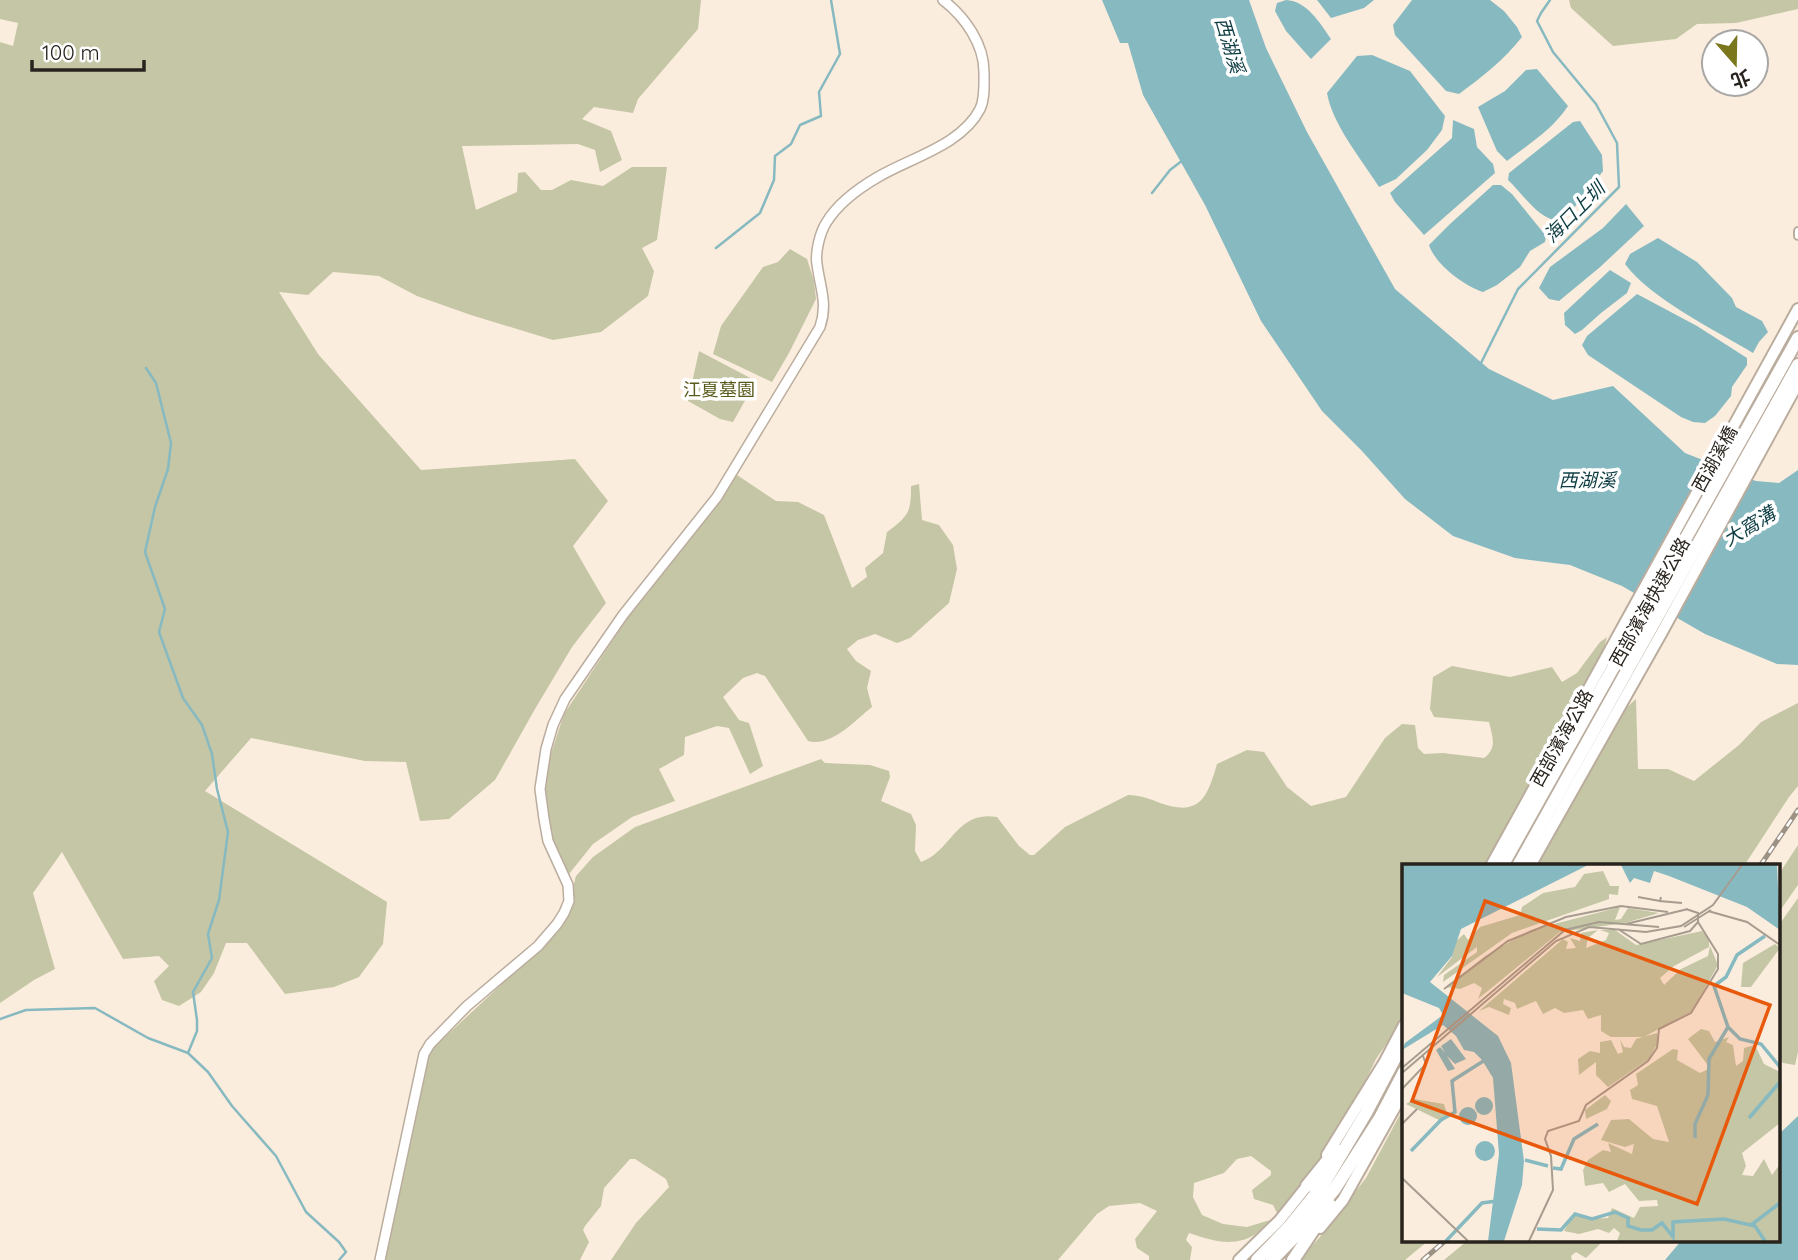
<svg xmlns="http://www.w3.org/2000/svg" width="1798" height="1260" viewBox="0 0 1798 1260" font-family="Quicksand,'Noto Sans TC',sans-serif">
<style>
.green{fill:#c4c6a5}
.water{fill:#87b9c1}
.lines{fill:none;stroke-linecap:round;stroke-linejoin:round}
.stream{stroke:#87b9c1;stroke-width:2.5}
.street-casing{stroke:#bbad9e;stroke-width:10}
.secondary-casing{stroke:#bbad9e;stroke-width:12}
.primary-casing{stroke:#bbad9e;stroke-width:14}
.highway-casing{stroke:#bbad9e;stroke-width:16}
.street{stroke:#fff;stroke-width:6}
.secondary{stroke:#fff;stroke-width:9}
.primary{stroke:#fff;stroke-width:10}
.highway{stroke:#fff;stroke-width:12}
.rail-casing{stroke:#9b9185;stroke-width:5}
.rail{stroke:#fff;stroke-width:2.5;stroke-dasharray:8;stroke-linecap:butt}
.labels{text-anchor:middle;stroke-width:7;stroke-linejoin:round;paint-order:stroke}
.park-label{font-size:18px;fill:#595a1a;stroke:#fff}
.street-label{font-size:18px;fill:#29231d;stroke:#fff}
.water-label{font-size:19px;font-style:italic;fill:#0d3d43;stroke:#fff}
.inset-river{fill:none;stroke:#87b9c1;stroke-width:3.5}
.inset-road{fill:none;stroke:#a79c90;stroke-width:2}
.view{fill:#e8590c;fill-opacity:0.15;stroke:#e8590c;stroke-width:3.5}
.inset-edge{fill:none;stroke:#29231d;stroke-width:3.5}
</style>
<rect width="100%" height="100%" fill="#fbeddd"/>
<path class="green" d="M0,0H701L698,29L638,99L633,113L594,107L582,119L611,131L622,160L600,172L595,150L578,144L462,146L476,210L517,192L518,173L525,172L541,190H552L571,180L603,186L632,167H667L657,240L642,248L654,271L648,296L601,332L553,340L471,315L417,296L379,276L333,272L308,295L279,292L318,354L421,470L575,459L608,501L573,546L606,603L572,647L535,709L495,780L449,819L420,821L406,762L365,761L251,738L205,791L387,902L383,944L359,977L334,987L285,994L247,943H226L214,973L201,992L179,1006L162,1000L154,981L169,966L159,956L123,959L62,852L33,893L55,969L34,980L0,1003V42L13,46L18,23L0,19Z
M1569,0H1798V9L1736,23L1697,24L1676,39L1613,46L1571,8Z
M790,249L807,259L814,281L816,299L789,353L772,382L713,354L721,326L763,267L778,262Z
M699,351L756,381L733,422L720,419L688,401Z
M737,475L776,501L798,502L824,515L852,588L867,577L865,568L883,553L887,532C909,516 911,512 911,486L919,484L922,520L939,525L953,545L957,569L949,603L910,638L897,643L875,634L858,640L847,649L856,661L871,671L867,688L872,707C854,721 832,747 808,741L765,676L757,673L743,678L723,697L739,720L749,723L763,766L750,774L729,728L717,726L685,737L684,755L659,769L675,801L632,817L593,844L569,874L561,875L545,834L540,787L564,714L636,605Z
M1607,637L1601,659L1578,693L1486,866H1404V1018L1376,1059L1345,1123L1287,1209L1277,1213L1273,1205L1254,1199L1252,1190L1271,1175V1171L1251,1156L1237,1159L1224,1173L1194,1183L1193,1197L1202,1215L1223,1224L1247,1227L1270,1220C1265,1225 1260,1231 1254,1235C1233,1248 1210,1240 1189,1233L1186,1240L1192,1247L1190,1260H1149V1256L1137,1248L1135,1239L1157,1211L1140,1203L1109,1206L1097,1214L1058,1260H611L636,1223L669,1187L666,1179L635,1159H630L604,1188L601,1206L585,1226L583,1230L589,1242L580,1260H385L423,1066L432,1049L558,932L562,926L576,876L593,857L635,827L821,759L825,763L870,765L889,771L890,777L881,801L911,814L916,825L915,851L921,862C952,851 956,810 997,817L1019,846L1030,855H1034L1065,827L1128,795C1140,795 1150,799 1160,803C1200,817 1207,798 1217,764L1247,750L1264,752L1287,787L1311,806L1346,797L1385,738L1402,724L1415,725L1418,748L1424,754L1443,753L1484,758C1498,748 1492,736 1489,722L1434,717L1430,709L1433,677L1452,666L1510,677L1552,667L1562,682L1577,673L1600,642Z
M1636,699L1638,769H1668L1694,781L1739,745L1761,722L1798,703V786L1789,797L1744,866H1535L1615,718Z
M1798,845V885L1779,912V874Z
M1798,898V1052L1795,1065L1783,1063L1779,1059V925Z
M1404,1107V1241H1428L1405,1260H1299L1319,1238L1366,1178Z
M1467,1241H1603L1586,1258L1576,1252L1571,1256L1572,1260H1444Z"/>
<path class="water" d="M1102,0H1249L1266,48L1307,132L1395,289L1489,369L1553,400L1613,386L1685,453L1756,481L1779,483L1798,470V665L1777,664L1705,634L1622,586L1570,565L1515,558L1453,536L1405,499L1362,451L1322,411L1261,321L1205,205L1143,95L1128,43H1120Z
M1286,0C1307,1 1320,23 1331,39L1311,59L1286,31L1275,11L1277,3Z
M1317,0H1374L1364,8L1331,18Z
M1412,0H1490L1504,11L1517,27L1522,37C1504,60 1482,77 1459,94L1446,91L1395,35L1393,25Z
M1372,55L1410,71L1445,116L1442,130L1427,150L1396,179L1379,187C1362,160 1332,124 1327,93L1357,56Z
M1537,69L1568,106C1553,129 1529,144 1507,161L1497,151L1478,107L1505,91L1526,70Z
M1453,120L1474,129L1477,147L1493,164L1495,173L1424,235L1395,202L1390,193L1452,138Z
M1580,121L1602,155L1603,171L1583,198L1560,222C1537,218 1524,195 1508,180L1509,173L1573,122Z
M1493,185H1501L1512,194L1546,236L1545,242L1530,251L1520,267L1497,285L1483,292C1464,286 1435,264 1429,245L1450,224Z
M1626,204L1644,226L1599,268L1559,301L1549,299L1539,288L1550,267L1603,228Z
M1658,238L1697,262L1732,298L1736,307L1762,321L1768,332L1759,342L1753,353C1715,330 1651,299 1625,264L1630,254Z
M1610,270L1631,283L1627,293L1601,313L1582,330L1575,334L1565,325L1564,313Z
M1637,294L1697,326L1747,358V365L1732,387L1731,396L1715,416L1705,423L1693,422L1681,417L1588,355L1582,345L1587,336Z
M1798,1116V1260H1665L1681,1241H1779V1134Z"/>
<g class="lines">
<path class="stream" d="M1152,193L1170,170L1183,160
M716,248L760,213L774,180L775,156L791,144L800,125L821,116L819,92L840,54L831,0
M1481,363L1518,289L1619,187L1617,143L1596,104L1553,52L1537,21L1541,13L1550,0
M146,368L156,383L171,443L168,469L155,507L145,552L165,609L159,632L183,698L202,725L212,754L217,789L228,832L219,900L208,934L212,958L193,992L197,1020V1031L188,1053
M0,1019L26,1010L95,1008L148,1038L188,1053L208,1072L232,1106L276,1156L306,1212L339,1242L346,1252L339,1260"/>
<defs>
<path id="street" d="M1798,231V236"/>
<path id="secondary" d="M380,1260L424,1054L430,1044L467,1006L538,946L557,924L564,913L569,901L568,885L548,841L544,819L540,789L546,749L553,725L565,699L623,615L717,497L820,327C828,303 820,288 817,264C815,252 820,233 826,223C838,203 859,188 878,177C910,158 962,145 980,109C985,99 984,84 984,72C984,44 965,17 943,0"/>
<path id="primary" d="M1491,866L1798,309
M1530,866L1662,632L1798,383
M1327,1155L1384,1063L1404,1025
M1320,1228L1343,1200L1404,1091
M1239,1260L1279,1221L1311,1181"/>
<path id="highway" d="M1502,866L1798,338
M1518,866L1798,365
M1307,1186L1336,1150
M1257,1260L1289,1227L1323,1185L1366,1113L1404,1041
M1272,1260L1299,1232L1334,1190L1380,1118L1404,1072
M1293,1260L1330,1205"/>
</defs>
<use href="#street" class="street-casing"/>
<use href="#secondary" class="secondary-casing"/>
<use href="#primary" class="primary-casing"/>
<use href="#highway" class="highway-casing"/>
<use href="#street" class="street"/>
<use href="#secondary" class="secondary"/>
<use href="#primary" class="primary"/>
<use href="#highway" class="highway"/>
<defs>
<path id="rail" d="M1760,866L1798,810
M1423,1260L1445,1241"/>
</defs>
<use href="#rail" class="rail-casing"/>
<use href="#rail" class="rail"/>
</g>
<g class="labels">
<g class="park-label">
<text x="719" y="396">江夏墓園</text>
</g>
<g class="street-label">
<text transform="translate(1715 459) rotate(-61)" y="6">西湖溪橋</text>
<text transform="translate(1650 602) rotate(-61)" y="6">西部濱海快速公路</text>
<text transform="translate(1562 738) rotate(-61)" y="6">西部濱海公路</text>
</g>
<g class="water-label">
<text transform="translate(1230 45) rotate(73)" y="7">西湖溪</text>
<text transform="translate(1574 212) rotate(-45)" y="7">海口上圳</text>
<text x="1587" y="487">西湖溪</text>
<text transform="translate(1749 526) rotate(-31)" y="7">大窩溝</text>
</g>
</g>
<g transform="translate(1402 864)">
<rect width="378" height="378" fill="#fbeddd"/>
<path d="M201,7L208,22H217L216,31L207,30V35L110,69L41,118L42,111L75,88V83L35,113L50,93L51,80L62,70L66,76L78,63L118,51L120,43L141,29L173,23L182,10ZM218,43L213,56L219,55L226,44L257,49L223,59L158,68L76,135L80,124L72,119L58,125L44,123L83,92L129,66ZM196,66L186,74L184,84L204,76L207,69L198,66H213L234,81L300,67L307,75V83L272,102L258,114L262,121L279,105L306,92L308,82L316,101L290,147L242,173H209L199,167V151L186,155L181,146L162,149L153,144L141,150L134,137L115,145L113,139L102,135L101,140L109,144L107,151L87,143L77,147L161,75L166,78L164,85L174,84L168,74L178,77L179,69ZM373,80L378,84L349,123H339L341,99ZM299,165L307,167L313,178L327,173L324,178L331,181L334,202L341,197L342,184L353,181L362,200L378,208V259L340,289L344,302L340,311L351,312L362,295L370,311L378,300V377H215L218,369L212,364L207,369L196,365L177,370L162,367L172,349L187,355L206,354L210,344L232,354L238,343L256,342L255,336L237,337L223,320L207,328L201,319L183,322L181,306L186,296L201,286L209,288L206,279L230,290L232,280L223,283L199,276L209,256L227,255L251,275L267,278L255,242L230,235L228,226L236,221L234,210L271,185L276,186L275,196L298,209L308,204L286,175ZM255,169L257,177L247,195L206,223L194,211V198L177,211L176,195L188,187L198,189V178L209,176L216,190L221,188L218,175L222,183L229,184L234,175ZM203,231L209,237L205,245L184,255L183,246ZM12,235L42,240L46,253L37,256L4,240Z" fill="#c4c6a5"/>
<path d="M0,1H186L59,65L50,92L28,118L96,172L109,199L122,297L120,321L102,377H86L97,290L91,214L80,196L72,188L62,186L54,172L41,161L0,186L3,179L41,151L37,144L0,129ZM219,1H375L378,66L345,43L267,12L252,7L248,19L232,14L228,19ZM49,175L64,195L53,200L45,192L53,205L46,207L34,186L38,183L43,189L39,182ZM73 242a9 9 0 1 1 18 0a9 9 0 1 1-18 0ZM57 252a9 9 0 1 1 18 0a9 9 0 1 1-18 0ZM73 287a10 10 0 1 1 20 0a10 10 0 1 1-20 0Z" fill="#87b9c1"/>
<path class="inset-river" d="M363,72L335,91L324,113L312,122L326,163L338,175L359,180L378,203M347,254L378,218M293,274V260L306,231L307,195L326,163M9,287L39,256L53,248L50,217L83,196M123,296L146,302M151,304L159,305L172,275L196,260M349,361L378,339M135,365L159,366L173,350L190,355L213,348L226,354V362L239,366H250L260,359L271,373V358L322,355L353,362L363,377M44,377L80,339L95,337"/>
<path class="inset-road" d="M236,33L258,37M259,33L258,37L280,39M306,47L345,58L378,81M224,60L286,45M282,63L309,46M216,65L239,80L288,67L296,58M42,125L106,77L164,53L219,42L266,48M0,204L163,66L197,58L257,63M0,209L154,77L187,63L244,68L279,62L311,41L340,1M0,225L24,200L21,192M0,260L15,245M0,314L66,377M127,377L151,326L149,292L143,275L146,267L177,257L184,241L246,197L255,184L257,165L289,149L316,105V90L296,58V49L284,45"/>
<path class="view" d="M83,37L368,141L295,340L10,237Z"/>
<rect width="378" height="378" class="inset-edge"/>
</g>
<g transform="translate(1735 63) rotate(160)"><circle r="33" fill="#ffffff" stroke="#a9a7a5" stroke-width="2"/>
<path d="M0-5L12 26L0 18L-12 26Z" fill="#7b771c"/>
<text y="-10" font-size="19" font-weight="bold" text-anchor="middle" fill="#29231d">北</text>
</g>
<path d="M32 60v10h112v-10" fill="none" stroke="#29231d" stroke-width="3.5"/>
<text x="42" y="60" font-size="21" fill="#29231d" stroke="#ffffff" stroke-width="5" paint-order="stroke">100 m</text>
</svg>
